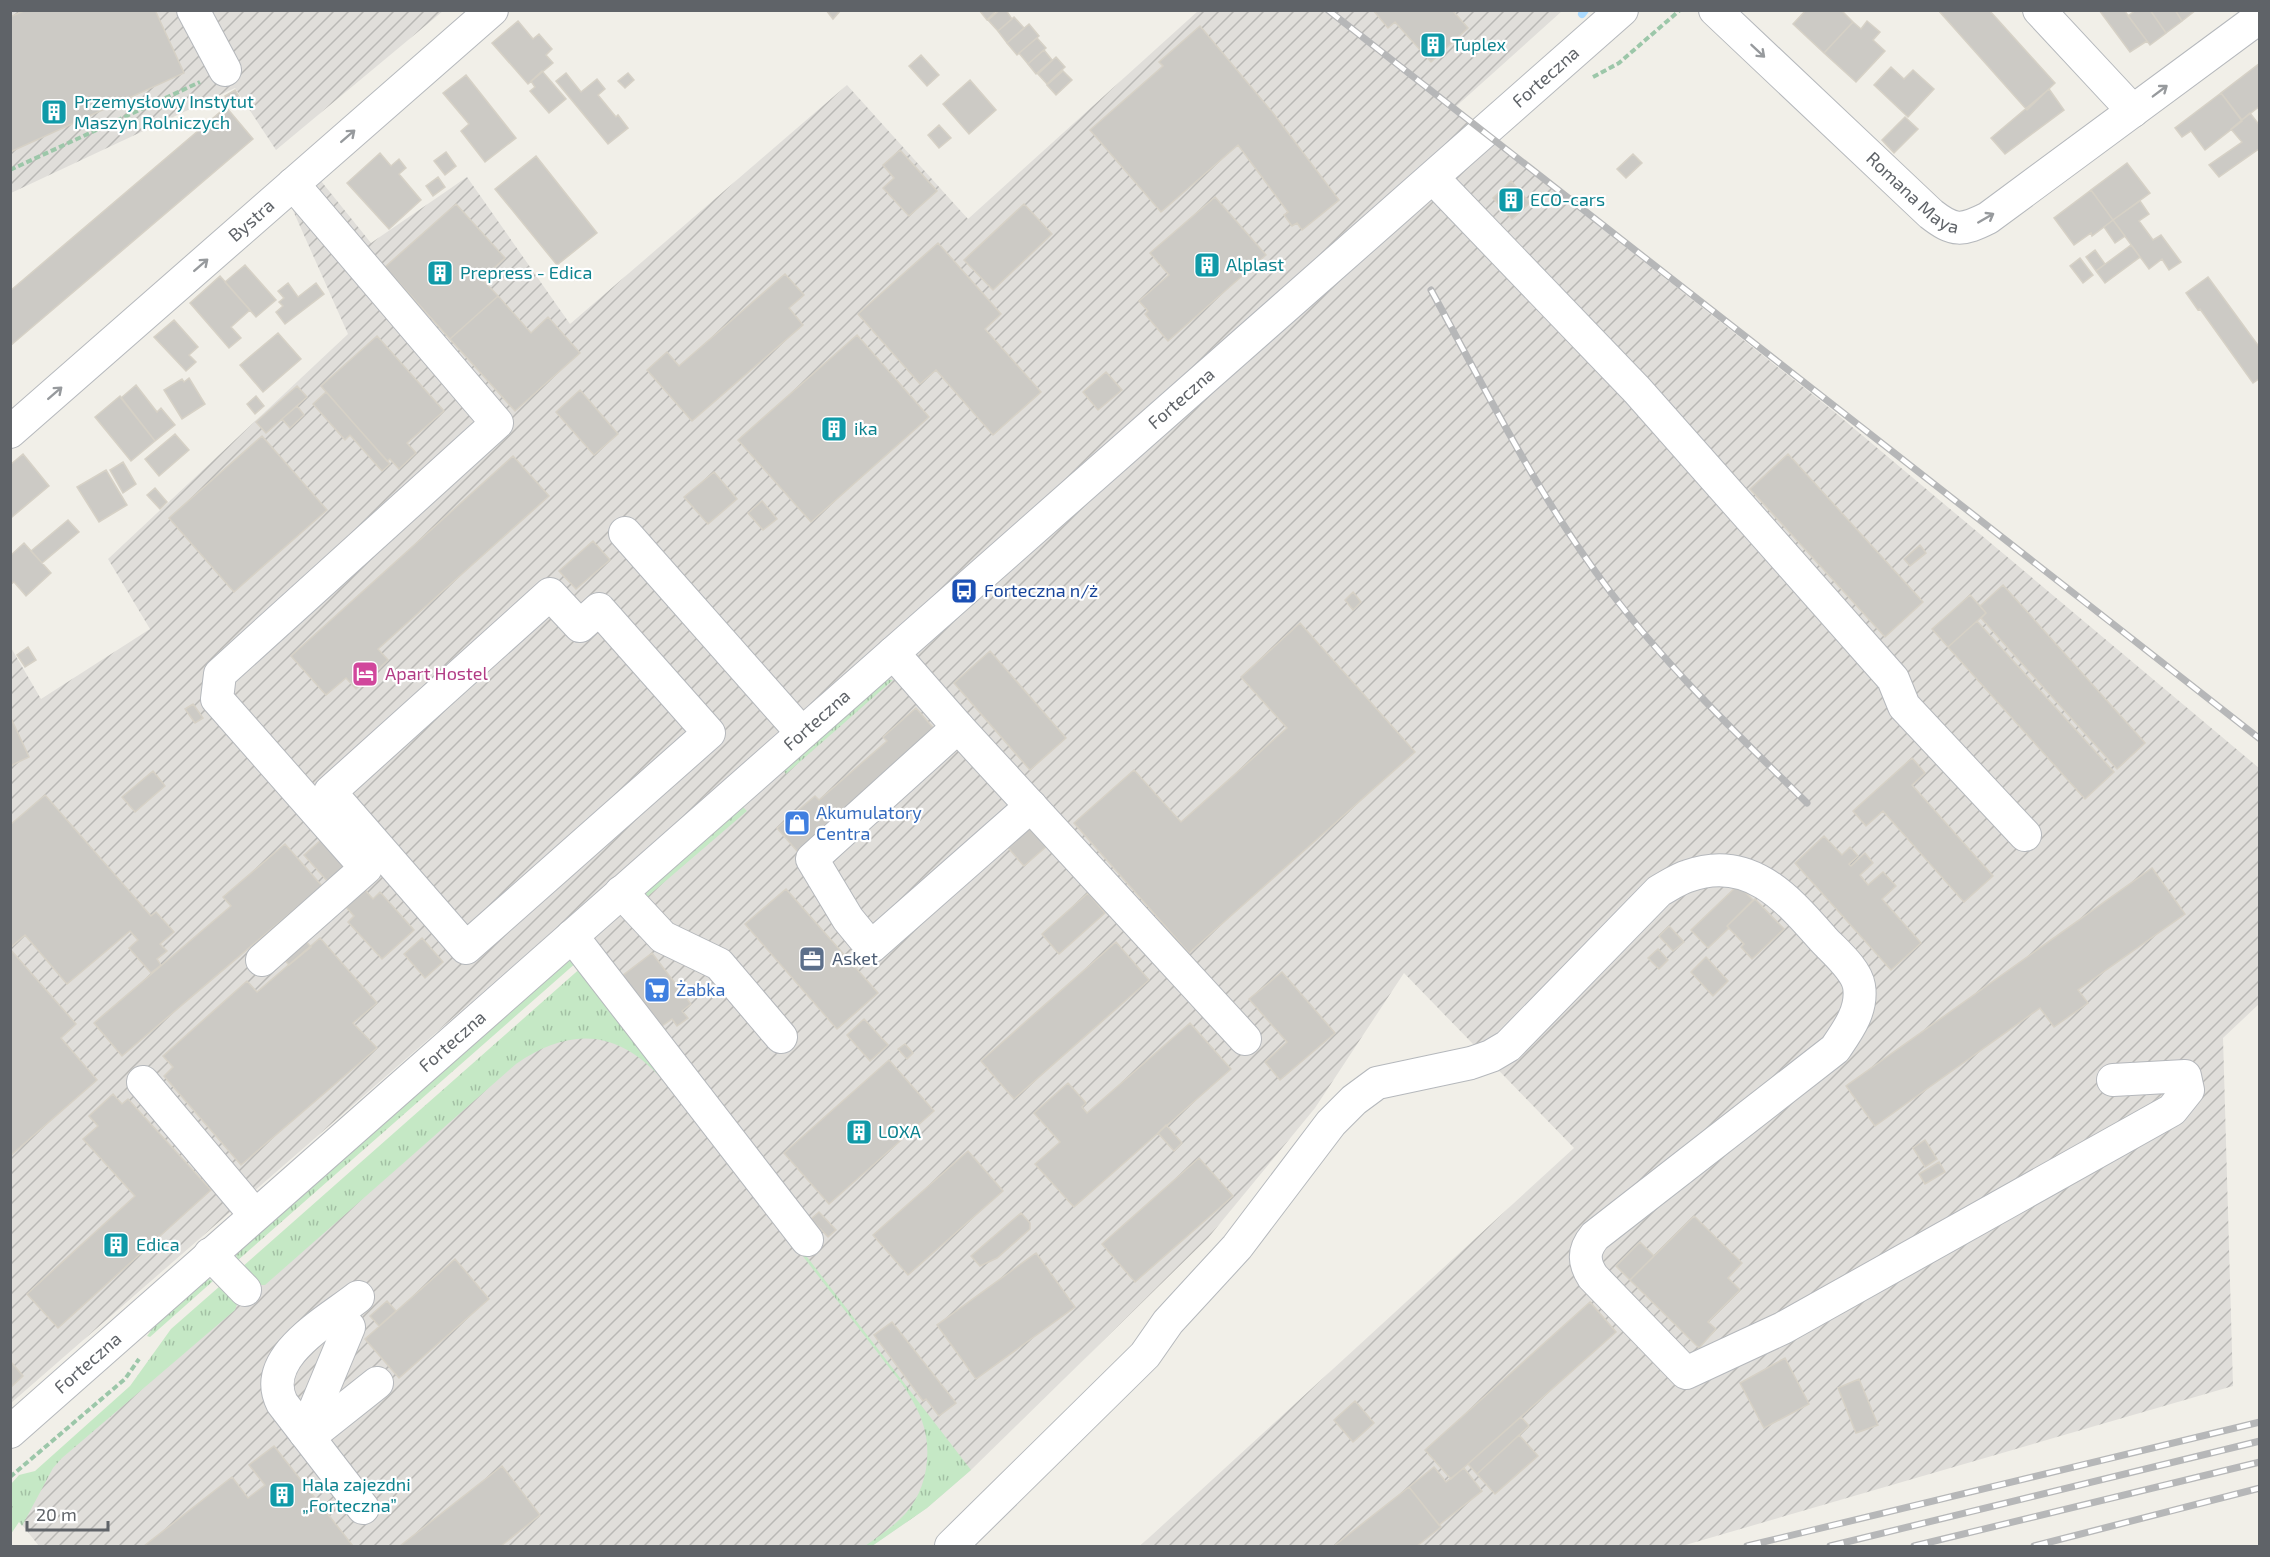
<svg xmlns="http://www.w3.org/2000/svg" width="2270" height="1557" viewBox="0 0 2270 1557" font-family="'Exo 2',sans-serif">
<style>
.industrial{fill:url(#industrial-furrows)}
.grass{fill:url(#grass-tufts)}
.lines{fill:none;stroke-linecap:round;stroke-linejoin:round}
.stream{stroke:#aadaff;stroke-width:8}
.building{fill:#cccac5;stroke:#d6d1c6;stroke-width:1.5}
.minor-casing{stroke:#b5b8bc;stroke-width:34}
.path{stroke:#9cc7a9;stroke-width:4;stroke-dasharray:6 3;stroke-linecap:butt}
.minor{stroke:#fff;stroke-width:32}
.rail-casing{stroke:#b6b7b8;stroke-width:7}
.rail{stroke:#fff;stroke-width:4.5;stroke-dasharray:14;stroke-linecap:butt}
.oneway{stroke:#979a9d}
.labels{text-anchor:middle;stroke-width:4.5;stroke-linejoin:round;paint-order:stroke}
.culture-label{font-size:18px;fill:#0d838f;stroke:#fff;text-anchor:start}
.street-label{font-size:18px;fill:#5f6368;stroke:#fff}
.transit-label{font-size:18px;fill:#164399;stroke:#fff;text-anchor:start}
.hotel-label{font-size:18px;fill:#b23c85;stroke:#fff;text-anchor:start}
.shop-label{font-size:18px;fill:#366cbe;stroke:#fff;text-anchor:start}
.service-label{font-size:18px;fill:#4e5e75;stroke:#fff;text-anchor:start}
</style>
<defs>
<pattern id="industrial-furrows" width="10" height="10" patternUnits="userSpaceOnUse" patternTransform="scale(1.5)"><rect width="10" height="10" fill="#e0deda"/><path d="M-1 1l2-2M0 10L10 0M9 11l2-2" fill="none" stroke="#b9b8b5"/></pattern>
<pattern id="grass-tufts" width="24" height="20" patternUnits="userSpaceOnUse" patternTransform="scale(1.5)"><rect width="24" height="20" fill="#c5e8c5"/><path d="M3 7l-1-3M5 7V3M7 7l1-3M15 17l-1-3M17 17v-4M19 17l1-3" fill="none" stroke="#a3c0a4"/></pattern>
</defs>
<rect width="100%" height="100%" fill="#f1efe8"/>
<path class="industrial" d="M10,11H443L276,150L235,88L11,193Z
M1198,11H1562L1452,110L1832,410L2259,768V1004L2223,1038L2233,1386L1682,1546H1140L1574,1148L1404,973L1315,1108L1208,1238L971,1470L927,1508L872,1546H39L11,1511V1495L133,1388L583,966L555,929L11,1403L10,646L41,699L150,629L108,559L348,334L291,206L321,181L371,243L467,177L570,324L847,85L968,219Z"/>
<path class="grass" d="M883,679L893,680L786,774L783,770Z
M741,805L747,811L647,897L645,892Z
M567,960L577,962L237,1261L236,1255L239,1249Z
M583,966L971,1470L927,1508L872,1546H865C879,1536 893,1527 905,1514C927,1490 933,1451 922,1421C918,1409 911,1398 905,1388L664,1077L661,1078C617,1029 569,1027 516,1064L265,1285H259L241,1268Z
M205,1277L213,1281L150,1337L147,1336L160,1318Z
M220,1286L236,1298L237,1304L235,1310L62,1458L53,1468L22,1526L19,1522L11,1534V1484L19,1475L35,1471L130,1386L171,1329Z"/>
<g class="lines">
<path class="stream" d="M1582,14L1585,10"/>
</g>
<path class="building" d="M26,10H155L184,73L10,152V17Z
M826,10H841L833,19Z
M979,10H997L987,20Z
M1000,10H1006L1012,19L998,31L988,20Z
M1373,10H1452L1468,28L1431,62L1395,22L1388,28Z
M1806,10H1841L1853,22L1824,53L1793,24Z
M1938,10H1989L2055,83L2027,110Z
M2099,10H2124L2147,41L2130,52Z
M2136,10H2150L2166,33L2150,45L2128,16Z
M2150,10H2175L2182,21L2166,33Z
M2175,10H2196L2182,21Z
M1014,17L1024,28L1007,43L998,31Z
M518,21L533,39L539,34L552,49L546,55L553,63L528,84L492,43Z
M1867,21L1880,32L1873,40L1885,51L1856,82L1824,53L1853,22L1861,29Z
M1029,24L1039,36L1017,55L1007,43Z
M1200,26L1273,113L1339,200L1302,230L1297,223L1292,226L1284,215L1288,212L1238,145L1161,212L1090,130L1163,66L1159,62Z
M1037,38L1046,48L1028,64L1019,53Z
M1044,50L1052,60L1036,74L1028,64Z
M921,55L939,75L927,86L909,66Z
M1056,57L1065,67L1047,84L1038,74Z
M2260,63V106L2242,120L2221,93Z
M1891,67L1904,79L1913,70L1934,89L1908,117L1874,85Z
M542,71L566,99L549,113L530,91L535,87L531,81Z
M1063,71L1072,80L1056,95L1047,85Z
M566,73L581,92L597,79L605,89L598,95L616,117L618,115L628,128L608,144L556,81Z
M628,73L634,80L625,88L618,81Z
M466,75L516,138L485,162L461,131L469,124L443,93Z
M970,80L996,110L969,134L943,104Z
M2049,89L2064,110L2005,154L1991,138Z
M235,90L240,98L230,105L225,96Z
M2221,93L2242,121L2205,150L2191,131L2182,137L2175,128Z
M226,107L253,139L10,346V291Z
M2250,113L2260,126V148L2219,177L2209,165L2242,142L2231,129Z
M1905,117L1918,129L1894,153L1882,140Z
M939,125L951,138L939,148L928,135Z
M900,150L937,191L909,216L883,188L894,178L883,165Z
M446,152L456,166L445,175L434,161Z
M380,153L391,166L399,159L406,168L399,174L421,200L389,229L347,183Z
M1633,154L1642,163L1626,178L1617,169Z
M536,156L597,233L557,265L495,189Z
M2127,163L2150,193L2113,220L2091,190Z
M438,177L445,187L433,196L426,186Z
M1511,181L1530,203L1512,219L1493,198Z
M2091,190L2113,220L2092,236L2091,233L2074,245L2054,218Z
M1215,197L1266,255L1168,341L1145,314L1148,311L1139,301L1169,275L1150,253Z
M2140,201L2149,214L2139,221L2153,240L2161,235L2181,262L2169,270L2162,259L2149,269L2113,220Z
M456,204L505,258L482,279L498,296L450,339L385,267Z
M1024,204L1052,234L993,290L964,260Z
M2113,220L2125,236L2115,243L2104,227Z
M938,243L1001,314L985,329L1041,392L993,435L936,370L920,384L858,314Z
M2131,245L2140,257L2105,283L2096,271Z
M2095,250L2105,264L2096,271L2086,257Z
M2080,258L2093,275L2083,283L2070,266Z
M245,265L276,300L256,317L225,282Z
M785,274L804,295L789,308L803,325L692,421L647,370L667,352L679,366Z
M220,276L250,310L231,327L241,338L229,348L190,303Z
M2208,277L2260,348V378L2253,383L2200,309L2198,310L2186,293Z
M288,283L298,297L316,283L324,294L285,324L276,312L283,306L279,302L284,298L278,291Z
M498,296L531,333L548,317L580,353L515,411L450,339Z
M174,320L198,347L189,355L196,362L186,371L154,337Z
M278,333L301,359L263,392L240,365Z
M857,335L929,417L811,522L738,440Z
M377,336L444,411L407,443L416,453L399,469L390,459L387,461L321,386Z
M1106,372L1122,390L1098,410L1083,392Z
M189,378L205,404L182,419L164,390L182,379L184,382Z
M136,385L157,412L161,408L175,425L155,441L121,398Z
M297,386L307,397L266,433L256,422Z
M580,390L618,434L594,455L556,412Z
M326,392L390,464L382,471L350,435L345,440L313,404Z
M120,396L155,441L131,461L95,417Z
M256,396L264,406L255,414L247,404Z
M297,406L304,415L290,428L282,419Z
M175,434L189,450L159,476L145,459Z
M262,436L327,510L234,592L169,518Z
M23,454L49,486L12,517L10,515V465Z
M1788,454L1923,602L1885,637L1750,489Z
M513,456L549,496L378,649L388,660L356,689L346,678L326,695L291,656Z
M123,462L136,484L123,493L110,470Z
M106,470L127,505L99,522L77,487Z
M714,472L737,499L708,524L684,497Z
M155,488L167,502L160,509L147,495Z
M762,501L777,519L763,530L748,513Z
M68,520L79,532L42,563L31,551Z
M593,541L610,560L576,589L559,571Z
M24,543L51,573L26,596L14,582L10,585V556Z
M1920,545L1926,553L1910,566L1904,559Z
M2003,585L2145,743L2117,769L1981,618L1986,613L1980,606Z
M1353,592L1361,602L1353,610L1345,600Z
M1970,595L1986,613L1948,647L1932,629Z
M1977,621L2114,772L2085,799L1948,647Z
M1300,623L1415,752L1189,953L1074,823L1134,770L1181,822L1287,728L1241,677Z
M28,647L36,660L25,667L17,655Z
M990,651L1066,738L1030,770L954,683Z
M193,704L203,718L195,723L185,709Z
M916,708L935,730L797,851L777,828L815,796L819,800L887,741L883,737Z
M10,716L29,757L10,766Z
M1912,758L1925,773L1912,785L1993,876L1964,902L1883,811L1866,826L1853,811Z
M153,771L165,786L135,812L122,797Z
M45,795L151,916L156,912L174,932L160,944L167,951L157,959L161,965L151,973L129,948L138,940L130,931L67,984L25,935L10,948V825Z
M1027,823L1047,846L1024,866L1004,843Z
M1824,836L1842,855L1850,847L1858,856L1849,864L1851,866L1865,853L1873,863L1860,875L1868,885L1883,872L1896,886L1882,899L1921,943L1891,970L1795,863Z
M321,840L346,867L329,883L304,855Z
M285,844L322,886L122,1056L94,1023L231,906L223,897Z
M2152,868L2185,914L2078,990L2088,1003L2054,1027L2040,1008L1875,1126L1846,1086Z
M1738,885L1753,900L1727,926L1729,928L1708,948L1691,930Z
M786,889L878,993L837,1029L745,924Z
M365,890L373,899L380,892L414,930L382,959L348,922L354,916L346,907Z
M1088,893L1105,913L1059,954L1042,934Z
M1755,899L1784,929L1752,959L1741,947L1744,944L1727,926Z
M1669,926L1684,942L1673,951L1659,936Z
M301,936L311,947L289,965L280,955Z
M320,938L377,1003L353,1023L377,1048L241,1165L164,1076L173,1067L163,1056L247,981L257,992Z
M422,938L443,962L425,978L404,954Z
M1116,942L1149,980L1014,1099L981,1061Z
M10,949L76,1024L61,1038L97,1080L10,1156Z
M1658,949L1668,960L1659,969L1648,958Z
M652,953L691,1004L682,1011L688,1018L677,1026L672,1019L662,1026L622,976Z
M1706,957L1728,981L1713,996L1691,972Z
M1282,972L1335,1033L1280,1080L1265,1062L1287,1042L1249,999Z
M864,1019L888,1045L870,1061L847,1035Z
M1190,1023L1231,1069L1074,1207L1035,1164L1060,1142L1034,1113L1068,1083L1086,1103L1082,1107L1087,1113Z
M905,1044L913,1053L907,1059L898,1049Z
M889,1060L934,1111L829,1204L784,1153Z
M113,1094L122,1104L128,1099L211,1190L58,1328L27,1294L135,1196L83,1139L98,1126L89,1116Z
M1166,1125L1182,1143L1174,1151L1158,1133Z
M1925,1140L1937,1159L1925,1167L1913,1148Z
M968,1151L1003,1191L908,1275L873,1235Z
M1199,1158L1233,1196L1135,1282L1102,1244Z
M1939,1162L1945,1172L1925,1184L1919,1174Z
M819,1212L836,1230L828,1237L811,1219Z
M1021,1213L1030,1223V1229L997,1258L980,1266L971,1256Z
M1694,1216L1742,1263L1728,1278L1740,1290L1708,1322L1716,1329L1699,1348L1630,1280Z
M1640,1242L1654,1256L1630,1280L1616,1266Z
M1036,1253L1075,1307L976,1379L937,1325Z
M455,1259L489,1299L399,1378L365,1339Z
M387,1301L396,1311L379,1326L370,1316Z
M1590,1302L1616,1332L1451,1479L1425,1450Z
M892,1322L956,1403L939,1416L926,1399L923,1401L874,1335Z
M1785,1358L1809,1404L1764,1428L1740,1383Z
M11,1362L23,1376L10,1388V1363Z
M1859,1379L1878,1425L1856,1433L1838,1388Z
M1355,1401L1374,1423L1353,1442L1334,1420Z
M1521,1417L1529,1426L1477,1474L1468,1464Z
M1519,1435L1538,1456L1495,1494L1477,1474Z
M274,1446L353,1546H144L232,1477L248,1498L265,1485L249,1465Z
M502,1466L540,1515L501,1546H400Z
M1434,1467L1446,1482L1464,1468L1482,1491L1439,1525L1409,1487Z
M1409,1487L1441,1527L1417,1546H1334Z"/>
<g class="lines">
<defs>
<g id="minor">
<path d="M193,10L225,70"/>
<path id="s1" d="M1715,10L1931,214C1954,232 1962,231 1988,218L2260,17"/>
<path d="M2039,10L2133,111"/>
<path d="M1433,178L1637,390L1893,679L1904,706L2025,835"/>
<path id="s2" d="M10,432L492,10"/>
<path d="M625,533L802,733"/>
<path d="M550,594L580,626L599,609L709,733L466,948L330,792Z"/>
<path d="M893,653L958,727L1245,1039"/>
<path d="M958,727L812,859L848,919L871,947L1031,806"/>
<path d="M621,892L663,937L719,964L781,1037"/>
<path d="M572,936L807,1240"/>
<path d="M262,960L366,868L217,699L220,674L497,423L293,184"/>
<path d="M143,1082L255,1215"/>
<path d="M210,1254L245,1290"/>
<path d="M358,1297C328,1321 259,1357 282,1403L363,1508"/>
<path id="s3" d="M10,1432L1622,10"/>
<path d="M305,1433L349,1327"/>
<path d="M309,1437L377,1383"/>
<path d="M951,1546L1145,1355L1168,1322L1237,1247L1331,1123L1354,1100L1377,1083L1471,1063L1491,1056L1508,1046L1659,891C1668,886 1678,879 1688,876C1749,854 1787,898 1823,939C1835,952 1856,969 1859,986C1863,1010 1848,1030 1835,1049L1595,1236C1583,1250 1583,1262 1593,1277L1686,1373L1783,1328L2172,1110L2188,1090L2185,1076L2113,1080"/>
</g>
</defs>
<use href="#minor" class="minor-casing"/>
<path class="path" d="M1593,77L1619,63L1680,10
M10,170L200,82
M10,1477L125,1379L139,1359"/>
<use href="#minor" class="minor"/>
<defs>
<path id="rail" d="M1328,10L2260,739
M1431,290C1487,392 1539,498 1609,590C1668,668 1738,735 1807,803
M1747,1546L2260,1422
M1830,1546L2260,1441
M1914,1546L2260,1462
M2034,1546L2260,1488"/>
</defs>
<use href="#rail" class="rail-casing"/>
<use href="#rail" class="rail"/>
</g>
<defs><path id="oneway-shaft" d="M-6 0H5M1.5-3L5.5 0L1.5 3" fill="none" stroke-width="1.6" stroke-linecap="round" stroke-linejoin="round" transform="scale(1.5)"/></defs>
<g class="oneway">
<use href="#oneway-shaft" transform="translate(1758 51) rotate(43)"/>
<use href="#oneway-shaft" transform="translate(2160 91) rotate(-37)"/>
<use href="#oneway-shaft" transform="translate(348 136) rotate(-41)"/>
<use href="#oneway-shaft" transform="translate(1986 218) rotate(-30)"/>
<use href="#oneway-shaft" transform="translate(201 265) rotate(-41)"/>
<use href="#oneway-shaft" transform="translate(55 393) rotate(-41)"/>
</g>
<defs>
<symbol id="building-square" viewBox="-11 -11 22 22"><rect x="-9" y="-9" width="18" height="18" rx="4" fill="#0f9aa8" stroke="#fff"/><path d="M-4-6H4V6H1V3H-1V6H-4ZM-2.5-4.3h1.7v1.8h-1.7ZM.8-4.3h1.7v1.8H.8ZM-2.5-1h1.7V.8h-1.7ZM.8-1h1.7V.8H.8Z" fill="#fff"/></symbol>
<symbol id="bus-square" viewBox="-11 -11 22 22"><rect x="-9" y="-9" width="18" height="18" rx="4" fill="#1a4fb4" stroke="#fff"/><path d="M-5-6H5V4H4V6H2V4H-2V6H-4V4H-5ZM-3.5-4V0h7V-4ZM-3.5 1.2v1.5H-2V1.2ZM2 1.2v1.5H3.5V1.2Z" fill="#fff"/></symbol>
<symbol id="hotel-square" viewBox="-11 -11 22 22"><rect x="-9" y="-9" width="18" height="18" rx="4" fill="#d1479c" stroke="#fff"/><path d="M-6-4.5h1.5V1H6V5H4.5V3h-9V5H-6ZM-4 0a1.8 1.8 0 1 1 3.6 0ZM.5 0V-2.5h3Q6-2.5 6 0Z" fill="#fff"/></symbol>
<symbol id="shop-square" viewBox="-11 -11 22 22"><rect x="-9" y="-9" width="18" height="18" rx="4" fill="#3f7fe0" stroke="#fff"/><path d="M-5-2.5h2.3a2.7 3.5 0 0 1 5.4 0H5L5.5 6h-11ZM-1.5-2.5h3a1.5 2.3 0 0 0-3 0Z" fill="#fff"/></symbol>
<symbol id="office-square" viewBox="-11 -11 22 22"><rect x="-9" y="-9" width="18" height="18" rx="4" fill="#5c6f8a" stroke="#fff"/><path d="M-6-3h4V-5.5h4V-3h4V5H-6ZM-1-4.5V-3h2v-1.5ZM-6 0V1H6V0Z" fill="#fff"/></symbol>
<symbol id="supermarket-square" viewBox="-11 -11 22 22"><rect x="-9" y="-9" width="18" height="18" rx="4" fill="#3f7fe0" stroke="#fff"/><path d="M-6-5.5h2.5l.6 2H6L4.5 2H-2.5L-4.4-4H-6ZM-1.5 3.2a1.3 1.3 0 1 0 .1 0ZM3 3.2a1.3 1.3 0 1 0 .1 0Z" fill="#fff"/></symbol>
</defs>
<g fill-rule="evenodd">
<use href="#building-square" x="1418" y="30" width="30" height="30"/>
<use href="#building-square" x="39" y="97" width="30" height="30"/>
<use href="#building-square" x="1496" y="185" width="30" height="30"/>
<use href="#building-square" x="1192" y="250" width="30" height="30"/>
<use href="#building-square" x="425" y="258" width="30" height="30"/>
<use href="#building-square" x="819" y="414" width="30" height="30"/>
<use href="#bus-square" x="949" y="576" width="30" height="30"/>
<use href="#hotel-square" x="350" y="659" width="30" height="30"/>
<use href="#shop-square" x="782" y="808" width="30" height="30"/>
<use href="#office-square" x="797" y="944" width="30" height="30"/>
<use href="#supermarket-square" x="642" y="975" width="30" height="30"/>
<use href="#building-square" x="844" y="1117" width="30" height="30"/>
<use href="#building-square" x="101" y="1230" width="30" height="30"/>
<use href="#building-square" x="267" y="1480" width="30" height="30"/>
</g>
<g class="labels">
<g class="culture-label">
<text x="1452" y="51">Tuplex</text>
<text x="74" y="108">Przemysłowy Instytut<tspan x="74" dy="21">Maszyn Rolniczych</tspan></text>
<text x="1530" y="206">ECO-cars</text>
<text x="1226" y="271">Alplast</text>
<text x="460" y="279">Prepress - Edica</text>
<text x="854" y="435">ika</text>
<text x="878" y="1138">LOXA</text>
<text x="136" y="1251">Edica</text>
<text x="302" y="1491">Hala zajezdni<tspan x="302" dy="21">„Forteczna”</tspan></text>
</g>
<g class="street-label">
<text dy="6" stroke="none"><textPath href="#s3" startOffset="2048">Forteczna</textPath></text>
<text dy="6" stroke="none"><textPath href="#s1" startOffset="270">Romana Maya</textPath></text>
<text dy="6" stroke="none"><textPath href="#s2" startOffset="321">Bystra</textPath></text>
<text dy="6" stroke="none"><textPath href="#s3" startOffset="1562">Forteczna</textPath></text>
<text dy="6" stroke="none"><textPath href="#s3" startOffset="1076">Forteczna</textPath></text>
<text dy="6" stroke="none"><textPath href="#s3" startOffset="590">Forteczna</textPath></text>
<text dy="6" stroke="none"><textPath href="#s3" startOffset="104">Forteczna</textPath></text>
</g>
<g class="transit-label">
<text x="984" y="597">Forteczna n/ż</text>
</g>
<g class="hotel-label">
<text x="385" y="680">Apart Hostel</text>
</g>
<g class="shop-label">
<text x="816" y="819">Akumulatory<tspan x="816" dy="21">Centra</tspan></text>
<text x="676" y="996">Żabka</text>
</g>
<g class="service-label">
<text x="832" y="965">Asket</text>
</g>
</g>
<rect width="2270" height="1557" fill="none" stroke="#5f6368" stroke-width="24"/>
<path d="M27 1521v9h81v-9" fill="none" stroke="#5f6368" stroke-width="3"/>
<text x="36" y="1521" font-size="18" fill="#5f6368" stroke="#ffffff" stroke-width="4.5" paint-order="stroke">20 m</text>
</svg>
